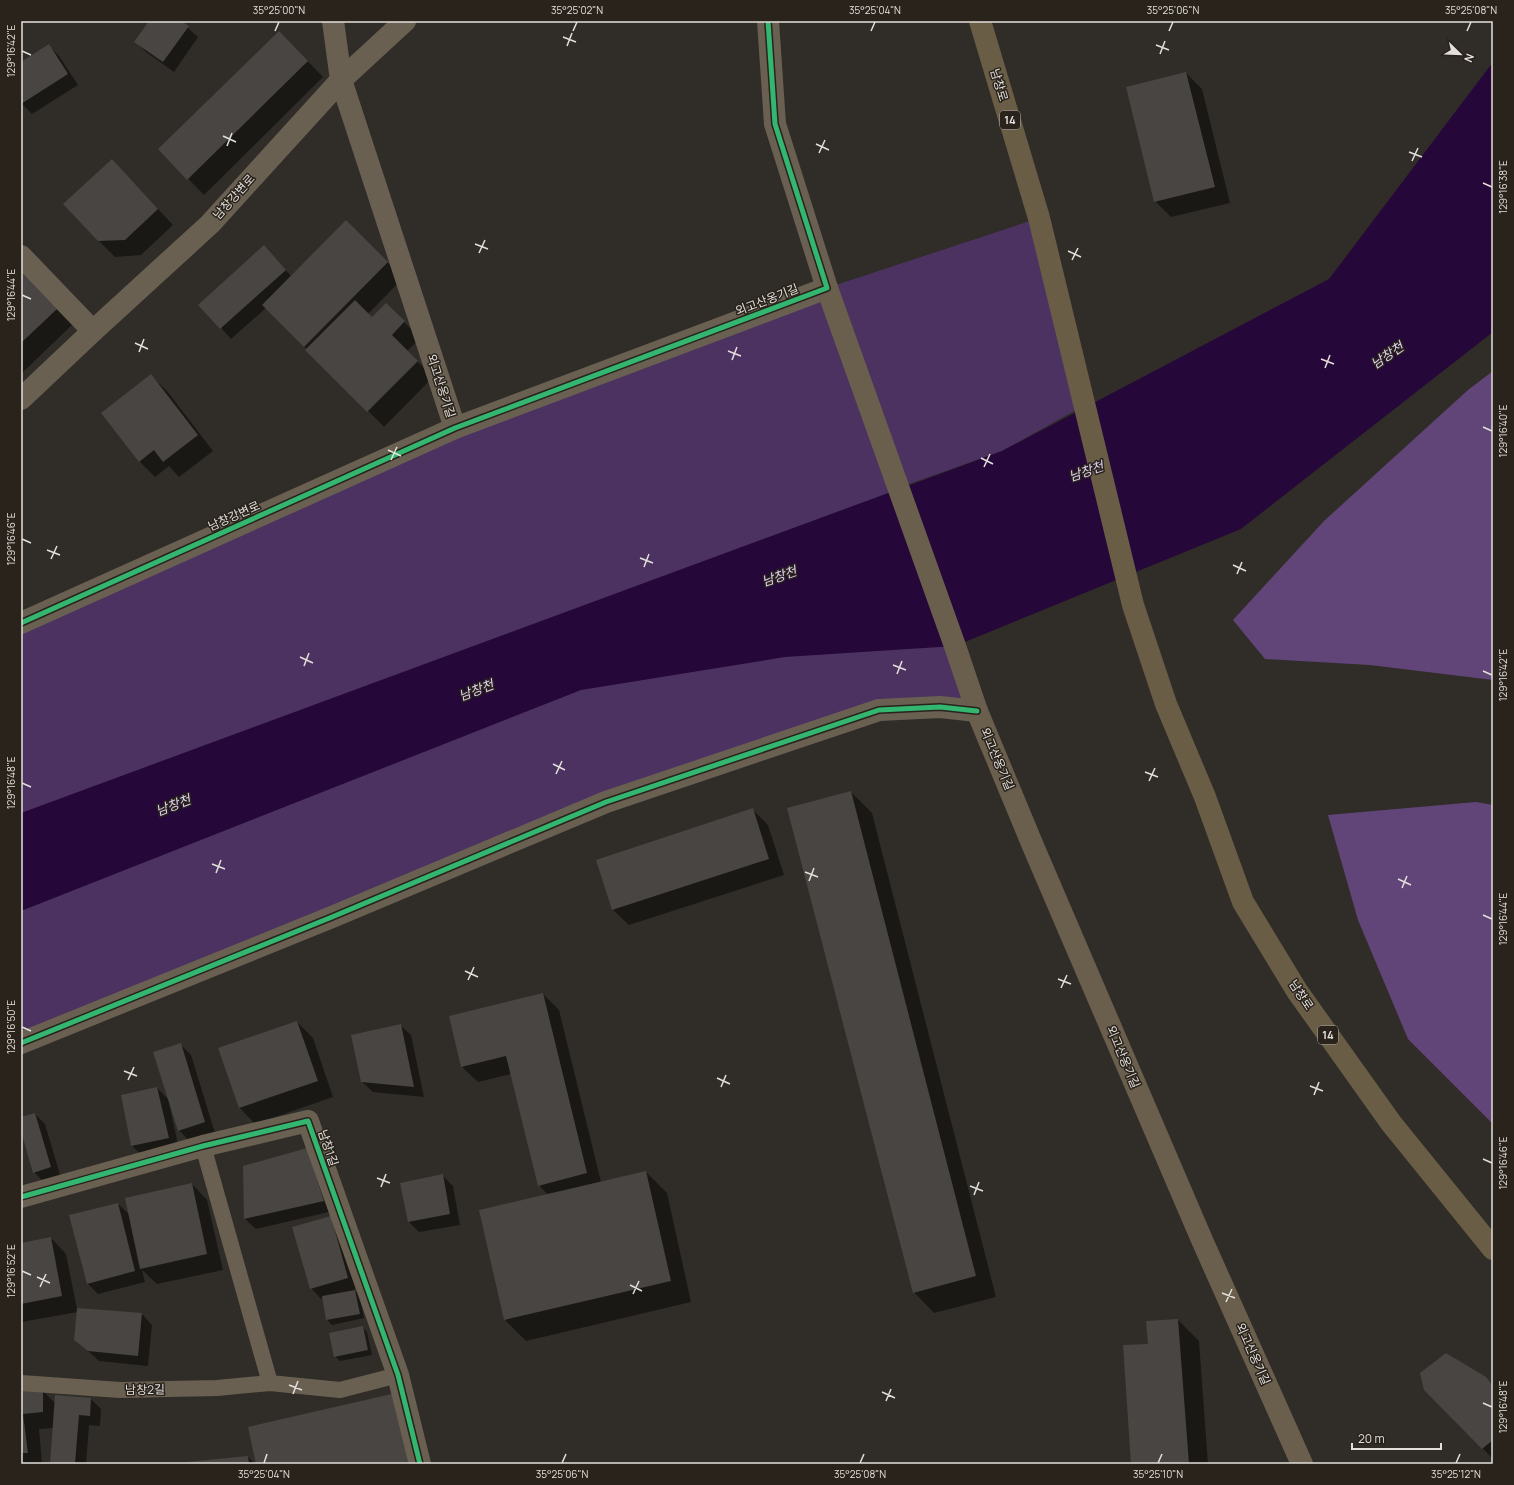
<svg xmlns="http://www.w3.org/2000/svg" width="1514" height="1485" viewBox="0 0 1514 1485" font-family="Manrope,'Noto Sans KR',sans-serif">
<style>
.green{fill:#4c3260}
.forest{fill:#614579}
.water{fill:#260739}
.shadow{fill:#0007}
.building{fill:#484542}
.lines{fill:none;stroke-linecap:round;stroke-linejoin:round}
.service{stroke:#696052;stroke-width:16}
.minor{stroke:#696052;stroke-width:22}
.tertiary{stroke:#696052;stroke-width:22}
.secondary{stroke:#6a5f4d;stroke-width:22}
.primary{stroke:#695d46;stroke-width:22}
.cycleway-casing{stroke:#29231c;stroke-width:8}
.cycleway{stroke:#33b770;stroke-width:5}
.ticks{fill:none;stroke:#e3dfdb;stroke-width:1.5}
.labels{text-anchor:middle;stroke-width:3;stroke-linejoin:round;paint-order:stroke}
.shield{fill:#29231c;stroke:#aba7a2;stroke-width:1}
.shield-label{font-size:11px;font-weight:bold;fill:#e3dfdb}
.street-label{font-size:12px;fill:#e3dfdb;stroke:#29231c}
.water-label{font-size:13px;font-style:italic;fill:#e0cff3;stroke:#29231c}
.neatline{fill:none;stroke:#e3dfdb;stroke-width:1.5}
.ticks-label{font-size:10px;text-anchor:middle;fill:#e3dfdb}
</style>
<rect width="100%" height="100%" fill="#302d29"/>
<path class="green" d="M1039,218L1085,405L1002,451L898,488L977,711L878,710L606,802L21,1042V623L455,428L827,288Z"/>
<path class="forest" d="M1493,371V680L1370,665L1265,659L1233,620L1324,521L1468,390Z
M1476,802L1493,805V1124L1408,1039L1358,920L1328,815Z"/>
<path class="water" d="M1493,62V332L1241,529L955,646L785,657L581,690L21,911V813L1002,451L1329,279Z"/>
<path class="shadow" d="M150,21H180L198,37L174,72L146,52L136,42Z
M279,32L323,77L204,195L159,149Z
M49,46L59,56L78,85L32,114L21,103V63Z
M1186,73L1202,89L1230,203L1171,217L1155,201Z
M112,160L173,225L141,255L115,257L99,241Z
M346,221L403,278L368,314L372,318L386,304L420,338L407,351L433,377L384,427L266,308L231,339L200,305L274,257L291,276Z
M21,273L72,325L21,374Z
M151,376L167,391L213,451L179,477L169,466L155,477L139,461Z
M851,792L872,813L996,1297L934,1313L914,1292Z
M753,810L768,825L784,875L629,925L613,910Z
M543,994L559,1010L601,1182L646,1172L667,1193L691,1302L526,1341L505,1320L480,1210L548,1195L539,1185L511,1074L478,1082L462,1067Z
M297,1022L313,1038L333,1097L255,1124L240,1108L220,1048Z
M400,1025L411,1035L424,1097L373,1092L362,1082Z
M180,1044L191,1055L215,1133L189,1141L179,1130L170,1102L169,1103L179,1149L143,1156L132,1146L122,1095L157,1088L169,1100Z
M35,1114L45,1124L61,1178L45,1183L34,1172L21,1128V1118Z
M307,1149L333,1211L256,1229L245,1219L244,1167Z
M443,1176L453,1186L460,1225L419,1232L409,1222Z
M192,1184L207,1200L223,1270L157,1284L142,1270L145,1282L98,1294L87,1283L118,1204L130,1215Z
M330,1218L358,1288L354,1289L360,1296L364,1318L332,1325L327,1320L323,1298L321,1299L311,1288Z
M51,1238L66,1254L77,1309L142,1314L152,1325L148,1366L99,1361L75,1339L78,1312L21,1322V1244Z
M1178,1320L1199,1341L1208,1464H1132L1149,1344L1147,1322Z
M362,1327L367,1332L372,1355L340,1361L335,1356Z
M1486,1378L1493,1386V1459L1425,1389Z
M21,1389L43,1391L55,1403L91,1399L101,1409L100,1426L89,1425L86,1464H51L53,1428L39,1429L42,1464H21Z
M248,1457L255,1464H176Z"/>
<path class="building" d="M149,21H181L189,26L163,62L134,42Z
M279,31L308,61L187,180L158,149Z
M49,44L68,74L21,104V62Z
M1186,72L1215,187L1154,202L1126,87Z
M112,159L158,209L125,240L98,241L63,204Z
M346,220L388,262L304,347L262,305Z
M264,245L286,270L220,329L198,305Z
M21,272L57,309L21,343Z
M355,300L372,317L386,303L405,321L392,335L418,361L367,412L305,350Z
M151,374L198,435L163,462L154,450L139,462L101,413Z
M851,791L976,1276L913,1293L787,808Z
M753,808L769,859L612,910L596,860Z
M543,993L587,1173L538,1186L506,1056L461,1067L449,1016Z
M297,1021L318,1081L239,1108L218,1048Z
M401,1024L414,1087L361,1082L351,1035Z
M181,1043L205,1122L178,1131L153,1052Z
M157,1087L169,1138L131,1146L121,1095Z
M35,1113L51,1167L33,1173L21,1131V1117Z
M307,1148L324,1201L244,1219L243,1166Z
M646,1171L671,1281L504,1320L479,1210Z
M443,1174L450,1214L408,1222L400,1183Z
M192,1183L207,1254L140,1269L125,1198Z
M118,1203L135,1271L87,1284L69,1215Z
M331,1216L348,1278L310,1289L292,1227Z
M51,1237L62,1296L21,1304V1243Z
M355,1290L360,1314L326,1320L322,1296Z
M77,1308L142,1313L138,1356L88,1351L74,1340Z
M1178,1319L1189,1464H1131L1123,1345L1148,1344L1146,1321Z
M363,1326L368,1350L334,1357L329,1333Z
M1446,1353L1486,1377L1493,1386V1440L1482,1449L1424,1390L1420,1373Z
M21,1388L43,1390V1412L23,1414L28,1453H21Z
M396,1393L412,1464H256L248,1427Z
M55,1395L91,1398L90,1416L79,1415L75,1464H50Z
M248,1456L249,1464H177V1463Z"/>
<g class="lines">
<path class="service" d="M203,1146L270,1383
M21,1383L120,1390L217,1388L270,1383L340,1390L398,1375"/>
<path class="minor" d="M333,21L341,80L455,428
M768,21L775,124L827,288
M21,256L93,331
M21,1043L332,917L606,802L879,710L940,707L977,711"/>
<path class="tertiary" d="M21,399L93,331L210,224L341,80L405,21
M21,623L455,428L827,288
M21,1197L203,1146L308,1121L398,1375L420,1464"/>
<path class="secondary" d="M827,288L955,646L977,711L1033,846L1202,1240L1302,1464"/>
<path class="primary" d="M980,21L1039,218L1133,605L1166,704L1205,797L1243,902L1297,991L1391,1123L1493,1249"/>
<defs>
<path id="cycleway" d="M21,623L455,428L827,288L775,124L768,21
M21,1043L332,917L606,802L879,710L940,707L977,711
M21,1197L203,1146L308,1121L398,1375L420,1464"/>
</defs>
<use href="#cycleway" class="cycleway-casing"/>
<use href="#cycleway" class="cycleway"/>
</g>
<path class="ticks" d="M275,31L279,22M573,31L577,22M871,31L875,22M1169,31L1173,22M1467,31L1471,22M563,37L576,42M1156,45L1169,50M567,46L572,33M22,51L31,55M1160,54L1165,41M223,136L236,142M816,144L829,150M227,146L232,133M1409,152L1422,157M819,153L825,140M1412,161L1418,148M1483,183L1492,187M475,244L488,249M1068,251L1081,257M479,253L485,240M1072,260L1078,248M22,295L31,299M135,343L148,349M728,351L741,356M139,352L144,339M1321,359L1334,364M732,360L737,347M1325,368L1330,355M1483,427L1492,431M388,450L401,456M981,458L993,464M391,460L397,447M984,467L990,454M22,539L31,543M47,550L60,555M640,558L653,563M51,559L57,546M1233,565L1246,571M644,567L649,554M1237,574L1242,562M300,657L313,663M893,665L906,670M304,666L309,653M1483,671L1492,675M897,674L902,661M553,764L565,770M1145,772L1158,777M556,774L562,761M1149,781L1155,768M22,783L31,787M212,864L225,869M805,872L818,877M216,873L221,860M1398,879L1411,885M809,881L814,868M1402,888L1407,876M1483,915L1492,919M465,971L478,977M1058,979L1071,984M468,980L474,967M1061,988L1067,975M22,1027L31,1031M124,1071L137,1076M717,1078L730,1084M128,1080L134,1067M1310,1086L1323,1091M721,1087L726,1075M1314,1095L1319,1082M1483,1159L1492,1163M377,1178L390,1183M970,1186L983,1191M381,1187L386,1174M974,1195L979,1182M22,1271L31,1275M37,1277L50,1283M630,1285L642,1291M40,1287L46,1274M1222,1293L1235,1298M633,1294L639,1281M1226,1302L1232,1289M289,1385L302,1390M882,1392L895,1398M293,1394L298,1381M886,1401L891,1389M1483,1403L1492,1407M264,1463L267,1454M562,1463L566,1454M860,1463L864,1454M1158,1463L1162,1454M1456,1463L1460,1454"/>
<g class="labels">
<g class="shield">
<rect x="1000" y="111" width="20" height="18" rx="3"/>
<rect x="1318" y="1026" width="20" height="18" rx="3"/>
</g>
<g class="shield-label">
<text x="1010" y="124">14</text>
<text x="1328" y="1039">14</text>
</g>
<g class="street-label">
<text transform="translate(999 85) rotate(73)" y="4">남창로</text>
<text transform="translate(234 197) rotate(-48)" y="4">남창강변로</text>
<text transform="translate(767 300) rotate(-21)" y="4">외고산옹기길</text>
<text transform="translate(441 386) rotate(72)" y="4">외고산옹기길</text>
<text transform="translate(234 516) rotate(-24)" y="4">남창강변로</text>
<text transform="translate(997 759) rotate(67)" y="4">외고산옹기길</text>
<text transform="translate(1301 995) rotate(56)" y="4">남창로</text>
<text transform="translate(1123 1057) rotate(67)" y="4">외고산옹기길</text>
<text transform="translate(328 1148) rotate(71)" y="4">남창1길</text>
<text transform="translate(1253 1354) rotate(66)" y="4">외고산옹기길</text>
<text transform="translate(145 1390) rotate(-1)" y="4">남창2길</text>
</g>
<g class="water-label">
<text transform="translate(1387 355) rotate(-34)" y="5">남창천</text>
<text transform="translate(1086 471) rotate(-19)" y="5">남창천</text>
<text transform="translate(779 576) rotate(-19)" y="5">남창천</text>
<text transform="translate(476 690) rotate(-21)" y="5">남창천</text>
<text transform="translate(173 805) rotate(-21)" y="5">남창천</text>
</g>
</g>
<rect width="1514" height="1485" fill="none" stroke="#29231c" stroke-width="44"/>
<g transform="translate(1460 54) rotate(113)" stroke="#29231c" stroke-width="3" paint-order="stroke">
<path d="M0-3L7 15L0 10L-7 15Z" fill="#e3dfdb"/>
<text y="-6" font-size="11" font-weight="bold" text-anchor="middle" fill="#e3dfdb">N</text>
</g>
<path d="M1352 1443v6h89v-6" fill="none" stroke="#e3dfdb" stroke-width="2"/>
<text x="1358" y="1443" font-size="12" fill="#e3dfdb" stroke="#29231c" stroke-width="3" paint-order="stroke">20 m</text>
<rect x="22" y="22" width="1470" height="1441" class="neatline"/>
<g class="ticks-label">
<text x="279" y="14">35°25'00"N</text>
<text x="577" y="14">35°25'02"N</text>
<text x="875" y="14">35°25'04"N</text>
<text x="1173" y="14">35°25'06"N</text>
<text x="1471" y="14">35°25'08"N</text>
<text transform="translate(11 51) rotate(-90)" y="4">129°16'42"E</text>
<text transform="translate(1503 187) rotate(-90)" y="4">129°16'38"E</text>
<text transform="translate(11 295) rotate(-90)" y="4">129°16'44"E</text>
<text transform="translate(1503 431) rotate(-90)" y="4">129°16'40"E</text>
<text transform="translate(11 539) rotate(-90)" y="4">129°16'46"E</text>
<text transform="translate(1503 675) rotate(-90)" y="4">129°16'42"E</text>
<text transform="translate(11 783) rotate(-90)" y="4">129°16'48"E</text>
<text transform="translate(1503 919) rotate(-90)" y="4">129°16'44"E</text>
<text transform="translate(11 1027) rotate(-90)" y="4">129°16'50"E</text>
<text transform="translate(1503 1163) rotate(-90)" y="4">129°16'46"E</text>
<text transform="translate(11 1271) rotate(-90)" y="4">129°16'52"E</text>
<text transform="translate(1503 1407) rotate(-90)" y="4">129°16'48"E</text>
<text x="264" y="1478">35°25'04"N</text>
<text x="562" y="1478">35°25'06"N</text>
<text x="860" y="1478">35°25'08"N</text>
<text x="1158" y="1478">35°25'10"N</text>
<text x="1456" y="1478">35°25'12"N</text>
</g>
</svg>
